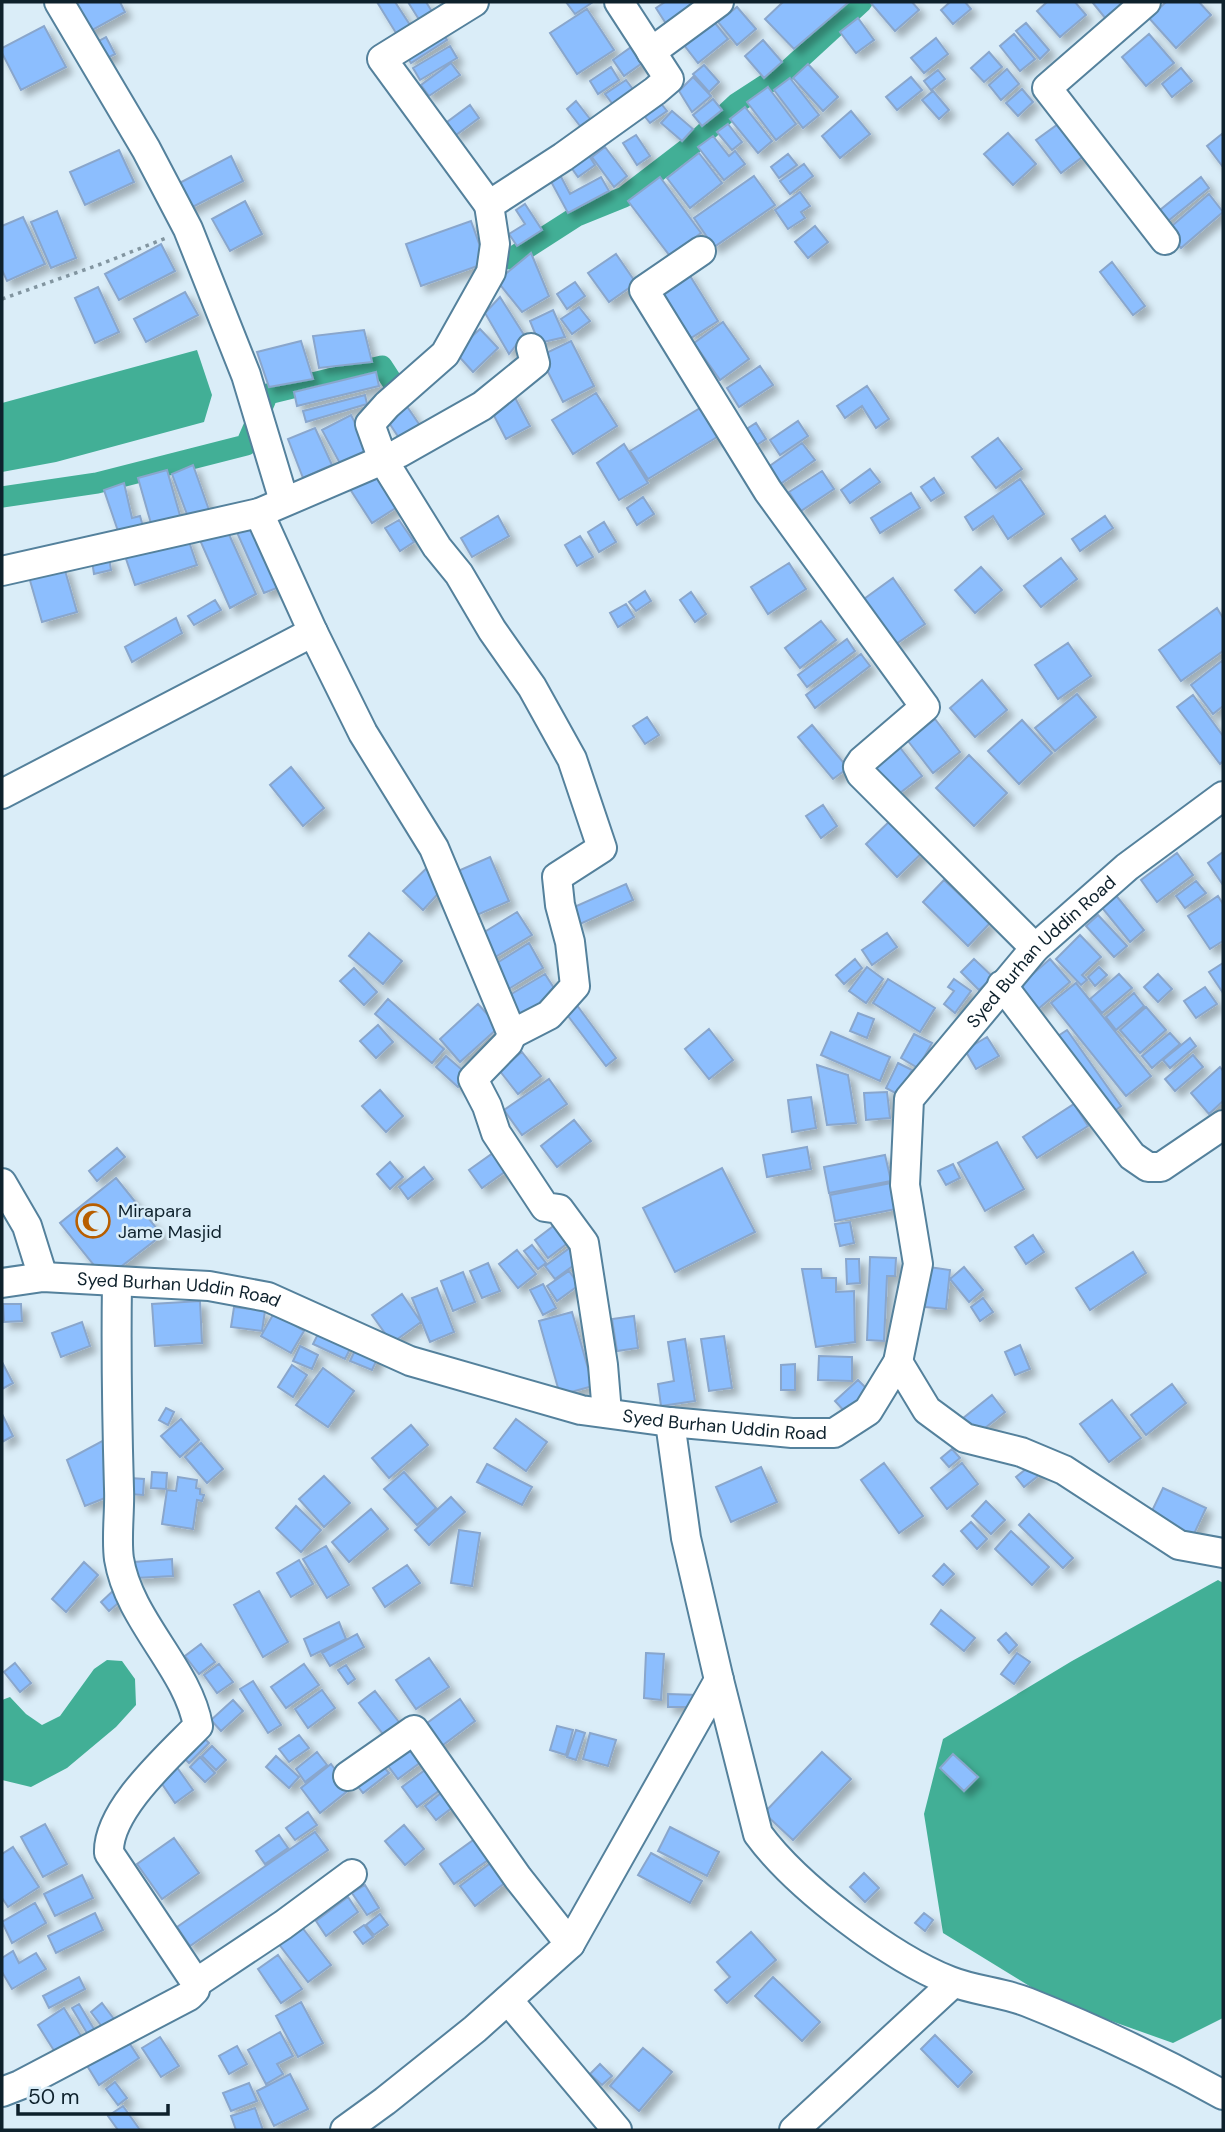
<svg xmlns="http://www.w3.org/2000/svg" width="1225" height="2132" viewBox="0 0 1225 2132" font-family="'DM Sans',sans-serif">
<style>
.water{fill:#42af96}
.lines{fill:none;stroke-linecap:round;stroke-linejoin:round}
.canal{stroke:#42af96;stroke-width:21}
.building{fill:#8cbefe;stroke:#89a6cc;stroke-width:2;filter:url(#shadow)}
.minor-casing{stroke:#54819c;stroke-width:32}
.path{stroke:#8295a0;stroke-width:3.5;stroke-dasharray:3.5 5;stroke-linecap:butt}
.minor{stroke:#fff;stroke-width:28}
.labels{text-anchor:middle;stroke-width:5;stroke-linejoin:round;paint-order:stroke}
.street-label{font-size:18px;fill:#0e212c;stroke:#daedf8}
.poi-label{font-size:18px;fill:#0e212c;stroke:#daedf8;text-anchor:start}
</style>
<defs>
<filter id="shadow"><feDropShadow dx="6" dy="6" stdDeviation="3.5" flood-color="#0004"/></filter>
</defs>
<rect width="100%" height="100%" fill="#daedf8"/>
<path class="water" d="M197,350L212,395L204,422L56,462L2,472V403Z
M1218,1580L1223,1583V2018L1173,2043L1052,2000L943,1933L924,1814L943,1739L1072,1661Z
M107,1660L122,1661L135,1679L136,1705L116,1727L67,1768L31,1787L2,1780V1700L10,1697L26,1714L42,1725L60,1716L94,1669Z"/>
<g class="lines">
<path class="canal" d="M510,259L577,216L624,197L693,144L737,103L788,70L862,2
M2,497L97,483L246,445L268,394L382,366L393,383"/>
</g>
<path class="building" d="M70,2H120L125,12L87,33Z
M377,2H395L410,25L396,33Z
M408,2H426L436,18L423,26Z
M566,2H593L575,14Z
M665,2H698L670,30L656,8Z
M783,2H849L794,49L765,19Z
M870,2H912L919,10L895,31Z
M950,2H965L971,9L953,24L941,10Z
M1047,2H1075L1086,15L1060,37L1037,11Z
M1095,2H1126L1106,19L1093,3Z
M1166,2H1199L1211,15L1176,48L1149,18Z
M737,7L756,29L737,45L718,22Z
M587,9L614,50L577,74L550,33Z
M707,13L728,39L698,63L677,36Z
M858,18L874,40L856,53L840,32Z
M1026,23L1049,50L1040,59L1016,31Z
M44,26L66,67L21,90L2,53V48Z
M440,29L447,40L411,63L404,52Z
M1014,34L1035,59L1020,71L1000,46Z
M1149,34L1174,63L1146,86L1122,57Z
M106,37L115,54L100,62L91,45Z
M936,38L948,54L924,73L911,58Z
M763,40L782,62L764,78L745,56Z
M634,45L645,61L624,76L613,60Z
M450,46L457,58L420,80L413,68Z
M989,52L1002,67L984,82L971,68Z
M451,63L460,75L429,96L421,85Z
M808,64L838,97L823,111L793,78Z
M704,65L719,82L709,92L693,74Z
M611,67L619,80L598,94L590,81Z
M1181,68L1192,81L1172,97L1162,84Z
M1007,69L1019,84L1001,100L989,85Z
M938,70L945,79L931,90L924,81Z
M693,77L711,96L692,112L679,91Z
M911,77L922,90L897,110L886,97Z
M790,78L819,115L803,128L774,90Z
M626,80L635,92L614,106L605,94Z
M768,87L796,124L776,140L747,102Z
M1022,89L1033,102L1018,116L1006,103Z
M933,91L949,110L939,119L922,100Z
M713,99L722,110L702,126L693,115Z
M576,101L590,119L580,126L567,109Z
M659,101L667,111L650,123L642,113Z
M470,105L479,118L456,135L447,122Z
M745,107L772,141L758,153L730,119Z
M672,111L693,129L682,141L661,123Z
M851,111L870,134L840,158L822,136Z
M1061,122L1085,155L1061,173L1036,140Z
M728,124L742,142L732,150L717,132Z
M1008,133L1036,164L1013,185L984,154Z
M1223,133V167L1207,146Z
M636,135L650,156L637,165L623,143Z
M713,136L729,156L735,151L745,164L724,180L698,147Z
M605,147L627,176L614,187L592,157Z
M119,150L134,182L85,205L70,172Z
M586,151L595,165L578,177L568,163Z
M699,153L722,183L690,208L667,178Z
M788,154L797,165L779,178L771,167Z
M231,156L243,181L183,212L170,188Z
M804,164L813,176L790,194L780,181Z
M558,171L570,194L601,177L609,191L568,213L548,176Z
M754,176L775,205L714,247L694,218Z
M660,177L701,233L670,256L628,201Z
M1201,177L1209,188L1163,225L1155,214Z
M800,192L810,206L801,212L805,218L788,229L775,210Z
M1209,194L1223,212L1181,248L1166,231Z
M245,201L262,234L230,251L212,219Z
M525,204L542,230L517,246L509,234L525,224L516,210Z
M57,211L76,258L51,268L31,222Z
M23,217L45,264L7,281L2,270V226Z
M471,221L486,263L421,286L406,244Z
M815,226L828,242L808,258L795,242Z
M161,244L175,271L119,300L105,274Z
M531,253L549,296L522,312L497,281Z
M616,254L636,283L609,302L588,273Z
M1112,262L1145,306L1133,315L1100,272Z
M687,271L718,321L691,338L659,288Z
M575,282L585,296L567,309L557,294Z
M98,287L119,332L95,343L75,298Z
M185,292L198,315L146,342L134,319Z
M500,297L524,335L509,354L485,313Z
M579,307L590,321L572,334L561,319Z
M553,310L565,337L539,343L530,321Z
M723,322L749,359L720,380L694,343Z
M480,329L498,348L473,372L455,352Z
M364,330L372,362L319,368L313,336Z
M301,341L313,379L269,387L257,352Z
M571,341L594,386L563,402L540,356Z
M760,366L773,385L739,407L727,388Z
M376,372L379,386L297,406L294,392Z
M867,386L889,419L876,428L862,406L845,418L837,406Z
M512,392L530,426L506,439L488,404Z
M596,393L617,426L573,454L552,420Z
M365,395L367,404L306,422L303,411Z
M404,402L421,427L401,441L384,415Z
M710,402L727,431L648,479L630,451Z
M351,415L371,454L343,469L322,430Z
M798,421L808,436L780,455L770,440Z
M756,423L766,439L755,446L745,430Z
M315,428L332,465L303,478L288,439Z
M998,438L1022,469L996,488L972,457Z
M802,443L815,460L776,487L764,470Z
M624,444L648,483L619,500L597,463Z
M193,465L209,510L188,517L172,474Z
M381,465L405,502L372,523L348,486Z
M870,469L880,482L850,503L841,490Z
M167,470L181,519L152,527L138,478Z
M822,471L834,489L801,511L789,492Z
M934,478L944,493L931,501L921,487Z
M1020,479L1044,514L1008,539L993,516L973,530L965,517Z
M124,483L132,518L140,516L144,530L119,534L104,490Z
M911,493L920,508L880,533L871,518Z
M643,497L654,514L637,525L627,508Z
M498,516L509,536L472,557L461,538Z
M1105,516L1113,528L1080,551L1072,539Z
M258,518L287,584L264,593L235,528Z
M399,520L414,542L400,551L385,528Z
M604,522L616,542L599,552L588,532Z
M227,530L256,594L230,608L199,538Z
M187,536L197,565L135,585L125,556Z
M580,536L593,557L577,566L565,545Z
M109,558L111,570L94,574L92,561Z
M1061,558L1077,579L1041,607L1024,586Z
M789,563L806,589L768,614L751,587Z
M64,567L77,612L42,622L29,577Z
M981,567L1002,590L975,613L955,590Z
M893,578L925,624L896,644L864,599Z
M645,591L651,601L636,611L629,602Z
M691,592L706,614L695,622L680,600Z
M215,600L221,610L194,625L188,616Z
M626,604L634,617L618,627L610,613Z
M1217,608L1223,618V651L1181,681L1159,650Z
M176,618L182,633L132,662L125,647Z
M821,621L836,640L800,668L785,648Z
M847,639L855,651L807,687L798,675Z
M1068,643L1091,676L1058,699L1035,665Z
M861,654L870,666L815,708L806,695Z
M1223,660V706L1213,714L1191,685Z
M982,680L1007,710L975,737L950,708Z
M1077,694L1096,717L1055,751L1035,728Z
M1193,695L1223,736V761L1220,764L1177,707Z
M647,717L659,735L645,744L633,726Z
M935,719L960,752L933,773L908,741Z
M1022,720L1052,753L1019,784L988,751Z
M812,725L848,768L833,779L798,737Z
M895,741L922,776L896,796L869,762Z
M969,755L1007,793L974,826L936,788Z
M291,767L324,808L303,826L270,785Z
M823,805L837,826L821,838L806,816Z
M894,817L925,850L897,877L866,844Z
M1223,852V885L1208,863Z
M1177,853L1193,875L1157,902L1141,880Z
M490,857L509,901L477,915L458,871Z
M434,861L445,886L423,910L403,891Z
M944,880L990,923L968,946L923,902Z
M1196,881L1206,893L1185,908L1176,896Z
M626,884L633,900L580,924L572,908Z
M1114,893L1144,930L1130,942L1099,904Z
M1218,896L1223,904V941L1210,949L1188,916Z
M517,912L532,935L487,962L473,939Z
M1098,915L1127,946L1114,957L1086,926Z
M369,933L402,961L383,984L349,956Z
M887,933L897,947L872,965L862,950Z
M1080,935L1101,957L1082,975L1087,980L1081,985L1056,959Z
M529,943L543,968L507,990L492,966Z
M855,959L862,968L844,984L836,975Z
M974,959L993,977L979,990L961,972Z
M1050,959L1070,982L1037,1010L1018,987Z
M1223,963V993L1209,972Z
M867,967L883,979L866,1003L849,991Z
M1099,967L1107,975L1095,986L1088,977Z
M354,968L377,992L364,1005L340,981Z
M545,974L559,996L522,1019L508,996Z
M1119,974L1132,988L1102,1013L1090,999Z
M1158,974L1172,989L1158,1002L1144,987Z
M888,979L935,1008L920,1032L873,1003Z
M954,979L971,991L955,1013L944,1004L954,991L948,987Z
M1076,983L1151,1076L1126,1096L1051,1003Z
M1205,987L1217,1004L1196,1018L1184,1001Z
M1134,993L1144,1006L1116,1030L1106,1017Z
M388,999L444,1049L432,1063L375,1014Z
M478,1004L499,1027L460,1062L440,1039Z
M576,1004L616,1058L606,1066L565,1012Z
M1146,1007L1166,1030L1140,1053L1120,1030Z
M858,1013L874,1019L867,1038L850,1031Z
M378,1025L393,1042L376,1058L360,1041Z
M709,1029L733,1060L709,1079L685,1049Z
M1067,1030L1121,1106L1107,1117L1052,1040Z
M831,1032L890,1057L880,1081L821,1055Z
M1170,1033L1180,1044L1152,1068L1142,1056Z
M914,1034L932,1043L918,1068L901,1058Z
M987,1037L999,1056L976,1069L965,1050Z
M1190,1038L1196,1046L1170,1068L1163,1060Z
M522,1052L541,1076L518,1094L499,1070Z
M1193,1055L1203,1067L1175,1091L1165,1079Z
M446,1056L468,1075L458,1087L436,1067Z
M898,1063L912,1070L899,1095L886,1088Z
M817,1065L848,1075L856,1123L827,1125Z
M1220,1067L1223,1071V1101L1209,1114L1191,1093Z
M549,1079L567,1104L522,1135L504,1110Z
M380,1090L403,1116L386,1132L362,1106Z
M887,1092L890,1118L866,1120L864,1093Z
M811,1097L816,1128L792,1132L788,1100Z
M1074,1104L1088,1126L1037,1158L1023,1137Z
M574,1120L591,1141L557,1167L541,1146Z
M997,1142L1024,1189L985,1211L958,1163Z
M807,1147L811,1169L767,1177L763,1155Z
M117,1148L125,1157L97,1181L89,1171Z
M493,1153L506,1171L482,1188L469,1170Z
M885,1155L891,1181L829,1193L824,1167Z
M390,1162L403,1177L390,1189L377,1174Z
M953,1164L960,1178L946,1185L938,1171Z
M424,1167L433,1179L408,1199L399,1187Z
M722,1168L755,1232L675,1272L643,1208Z
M116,1178L162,1235L105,1279L60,1223Z
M891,1183L896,1209L835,1221L830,1195Z
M560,1221L573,1239L548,1258L535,1240Z
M850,1222L854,1243L840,1246L835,1224Z
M1033,1235L1044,1252L1026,1264L1015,1247Z
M532,1245L546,1263L538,1269L524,1251Z
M571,1247L581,1260L555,1279L545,1266Z
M517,1250L536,1274L518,1288L499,1264Z
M1133,1252L1146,1273L1090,1310L1076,1288Z
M870,1257L896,1258L895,1276H887L884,1341L867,1340Z
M846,1259H859L860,1283L847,1284Z
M488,1263L500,1291L482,1298L470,1271Z
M929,1267L950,1270L946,1309L925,1307Z
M964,1267L983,1290L969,1302L950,1279Z
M802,1269H821L822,1278H836V1292L854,1291L855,1342L816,1347Z
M569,1271L579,1285L557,1301L547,1286Z
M463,1272L475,1302L453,1311L441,1281Z
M543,1284L556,1308L543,1315L530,1290Z
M437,1288L454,1332L430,1342L412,1298Z
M402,1294L421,1322L392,1343L372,1315Z
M983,1298L993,1312L980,1321L971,1307Z
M200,1301L202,1343L155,1346L152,1304Z
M3,1304H21L22,1321L4,1322Z
M234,1307L265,1311L262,1331L231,1327Z
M572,1312L593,1386L560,1395L539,1321Z
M274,1313L304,1331L291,1353L261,1336Z
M634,1316L638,1348L617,1351L612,1319Z
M82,1322L90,1346L61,1357L52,1333Z
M320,1330L352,1345L345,1359L313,1344Z
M724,1336L732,1388L709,1391L701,1339Z
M685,1339L695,1401L661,1406L658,1384L674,1381L668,1342Z
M358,1344L380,1353L372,1370L350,1361Z
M1020,1345L1030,1369L1015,1375L1005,1352Z
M300,1346L318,1355L312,1369L293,1361Z
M819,1356L852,1357V1381L818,1380Z
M2,1362L13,1383L2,1389Z
M795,1364V1390H781V1365Z
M292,1365L307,1375L293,1397L278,1387Z
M323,1368L354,1391L328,1427L296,1405Z
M858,1380L869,1391L846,1413L835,1401Z
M1172,1384L1186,1403L1146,1435L1131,1415Z
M992,1395L1005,1412L975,1436L962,1419Z
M1112,1400L1141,1438L1109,1462L1080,1424Z
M166,1408L174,1412L168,1425L159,1420Z
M2,1414L13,1436L2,1442Z
M181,1419L199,1440L180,1457L161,1436Z
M516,1419L547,1442L526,1471L494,1448Z
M411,1425L428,1445L389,1478L372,1458Z
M106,1439L110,1496L85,1506L67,1460Z
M201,1443L223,1469L207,1483L185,1457Z
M952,1449L960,1458L949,1467L941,1458Z
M1035,1462L1043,1472L1024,1487L1016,1477Z
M884,1463L923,1516L899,1533L861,1480Z
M962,1463L978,1484L947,1509L931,1488Z
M487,1464L532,1487L522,1505L477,1482Z
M761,1467L777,1502L731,1522L716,1487Z
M152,1472L167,1473L166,1489L151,1488Z
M404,1472L436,1508L417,1525L384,1489Z
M324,1476L350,1503L324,1527L299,1499Z
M178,1477L197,1480L196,1488L200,1489V1494L204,1495L202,1501L197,1500L193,1529L162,1524L167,1490L176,1491Z
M130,1478L144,1479L143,1495L129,1494Z
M1163,1488L1206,1508L1193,1536L1150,1515Z
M451,1497L465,1512L429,1545L415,1530Z
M986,1501L1005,1520L991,1534L972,1516Z
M296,1506L321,1530L301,1552L276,1528Z
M371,1509L388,1529L349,1562L332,1542Z
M1029,1514L1073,1558L1063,1568L1019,1525Z
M971,1522L987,1539L977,1549L961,1531Z
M459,1530L480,1533L472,1586L451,1583Z
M1011,1531L1049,1567L1032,1585L995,1549Z
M326,1546L349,1585L327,1598L303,1559Z
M172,1559L173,1576L135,1578L134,1562Z
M299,1560L313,1584L291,1597L277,1573Z
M84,1562L98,1575L66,1612L52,1599Z
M944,1564L954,1574L943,1585L933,1576Z
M407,1565L420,1583L385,1607L373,1588Z
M114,1590L123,1599L109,1611L101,1602Z
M259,1591L288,1642L263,1657L234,1605Z
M941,1610L975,1638L964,1651L931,1624Z
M339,1622L346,1639L311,1656L304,1639Z
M1006,1633L1017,1645L1009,1653L998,1640Z
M357,1634L364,1647L330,1666L322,1653Z
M201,1644L215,1662L199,1674L185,1656Z
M646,1653L664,1654L661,1700L644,1698Z
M1017,1653L1030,1662L1014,1684L1001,1674Z
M429,1658L449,1687L416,1709L396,1680Z
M15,1663L31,1683L20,1692L4,1672Z
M219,1664L233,1682L217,1693L204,1675Z
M304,1664L319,1685L286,1708L271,1687Z
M346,1665L355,1679L348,1684L338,1670Z
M253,1681L281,1725L268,1733L240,1689Z
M322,1690L335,1708L308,1728L295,1709Z
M375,1691L402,1726L386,1738L359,1703Z
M668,1694L698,1695L697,1707H668Z
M460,1699L475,1721L439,1748L423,1726Z
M233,1700L243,1711L221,1731L211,1720Z
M557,1726L573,1730L566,1755L550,1750Z
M576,1730L585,1733L576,1760L567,1757Z
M590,1733L616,1740L608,1766L583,1759Z
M201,1735L209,1743L189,1763L180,1754Z
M299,1735L309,1748L289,1762L279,1749Z
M410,1739L425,1759L398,1779L383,1759Z
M212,1746L226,1760L216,1770L202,1756Z
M317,1752L327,1765L305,1782L296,1769Z
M822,1752L851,1779L793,1840L764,1813Z
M953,1754L978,1777L964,1791L940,1768Z
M276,1756L299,1777L289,1788L266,1767Z
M200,1757L215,1773L205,1782L190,1767Z
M378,1760L389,1773L363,1793L353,1780Z
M331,1764L350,1789L320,1813L301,1788Z
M176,1766L193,1790L175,1803L158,1778Z
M429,1767L444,1787L417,1807L402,1787Z
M446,1789L457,1804L436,1820L425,1806Z
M308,1812L317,1825L295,1840L286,1828Z
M45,1824L67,1864L43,1877L21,1837Z
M404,1825L424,1849L405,1865L385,1841Z
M670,1827L719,1852L707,1876L658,1851Z
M315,1832L328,1850L190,1946L177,1927Z
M483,1833L498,1853L454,1884L440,1864Z
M279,1835L288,1848L265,1864L256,1851Z
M174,1838L199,1873L162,1899L137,1864Z
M13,1847L39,1887L8,1907L2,1898V1854Z
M651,1853L702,1881L690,1903L638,1875Z
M500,1856L515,1875L475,1906L460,1886Z
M864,1873L879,1888L865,1902L850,1887Z
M82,1875L93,1898L55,1916L44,1894Z
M365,1885L379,1908L367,1915L352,1893Z
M348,1897L358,1912L326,1936L316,1921Z
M35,1903L46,1923L12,1943L2,1922Z
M95,1913L103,1930L56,1953L48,1936Z
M924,1913L933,1920L925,1931L915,1923Z
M380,1914L388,1925L374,1935L366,1925Z
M364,1925L373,1937L363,1944L354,1932Z
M301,1926L331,1965L308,1982L278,1943Z
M751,1932L776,1960L727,2003L715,1990L730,1977L717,1962Z
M13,1951L19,1963L36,1953L46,1969L12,1989L2,1972V1958Z
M278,1955L302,1989L281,2003L258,1969Z
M79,1977L85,1989L49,2008L43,1996Z
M773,1977L820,2022L802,2041L755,1996Z
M301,2002L323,2043L298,2057L276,2016Z
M102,2003L117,2023L106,2032L91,2012Z
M79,2004L97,2034L90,2038L72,2008Z
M64,2008L84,2041L58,2057L38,2025Z
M280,2032L293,2056L277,2064L283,2074L266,2084L248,2050Z
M935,2035L972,2072L958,2087L921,2049Z
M160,2037L179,2066L161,2077L142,2048Z
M126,2038L139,2058L99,2085L86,2064Z
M237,2046L247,2064L229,2074L219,2056Z
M643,2048L672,2072L639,2111L610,2086Z
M600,2064L612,2076L602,2085L590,2074Z
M290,2074L308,2109L274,2126L257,2091Z
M115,2082L127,2098L118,2105L106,2089Z
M249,2083L257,2101L231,2111L223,2093Z
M123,2106L140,2130H118L108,2116Z
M255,2108L263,2130H236L231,2116Z"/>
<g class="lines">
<defs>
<g id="minor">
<path d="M59,2L146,149L188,229L246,375L284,501"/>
<path d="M474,2L382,59L489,205"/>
<path d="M1146,2L1047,88L1165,240"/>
<path d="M651,52L719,2"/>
<path d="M701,251L644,290L768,491L925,707L862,761L858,767L861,774L1035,948"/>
<path d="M259,513L313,632L363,733L434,848L512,1034L508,1043L473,1079L487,1106L496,1133L545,1207L559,1209L584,1243L603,1365L607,1413"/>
<path d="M2,571L259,513L399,453L482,406L535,363L531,348"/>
<path d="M2,794L313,632"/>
<path d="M1002,985L1132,1156L1148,1167H1161L1223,1125"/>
<path d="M512,1034L549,1015L575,986L570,942L560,905L557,877L602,848L572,759L532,687L492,630L459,574L437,547L383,460L370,424L387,405L445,354L491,272L495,244L489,205L563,157L655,91L669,79L619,2"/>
<path d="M2,1183L27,1226L43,1277"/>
<path id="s1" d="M2,1283L43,1277L209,1286L268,1297L410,1361L581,1410L670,1422L792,1433H834L868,1411L898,1362L918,1264L905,1185L909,1099L1035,948L1127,867L1223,796"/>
<path d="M898,1362L927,1410L965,1438L1021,1452L1064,1470L1179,1545L1223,1553"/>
<path d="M670,1422L686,1538L719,1680L758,1834C796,1886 891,1958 950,1981C975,1991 1002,1992 1027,2002C1095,2029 1160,2060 1223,2095"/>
<path d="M348,1776L414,1730L518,1878L570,1944"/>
<path d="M196,1983L283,1925L352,1874"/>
<path d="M508,2000L617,2130"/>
<path d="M2,2092L20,2085L189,1996L195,1990L196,1983L109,1853C107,1810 170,1755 198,1726C188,1668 129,1621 119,1559C116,1538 120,1511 119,1489C117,1420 116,1351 117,1282"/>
<path d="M345,2130L385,2101L475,2029L570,1944L719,1680"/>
<path d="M794,2130L953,1983"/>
</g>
</defs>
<use href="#minor" class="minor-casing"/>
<path class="path" d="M2,299L101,264L166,238"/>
<use href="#minor" class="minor"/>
</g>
<defs>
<symbol id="mosque-ring" viewBox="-11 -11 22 22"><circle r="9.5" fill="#daedf8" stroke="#b85e00" stroke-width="1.5"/><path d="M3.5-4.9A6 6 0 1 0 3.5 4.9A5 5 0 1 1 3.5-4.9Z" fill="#b85e00"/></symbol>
</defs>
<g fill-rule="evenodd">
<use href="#mosque-ring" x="74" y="1202" width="38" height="38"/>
</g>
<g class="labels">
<g class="street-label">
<text dy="6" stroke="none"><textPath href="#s1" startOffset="1418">Syed Burhan Uddin Road</textPath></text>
<text dy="6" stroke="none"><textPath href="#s1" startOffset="178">Syed Burhan Uddin Road</textPath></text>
<text dy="6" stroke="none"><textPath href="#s1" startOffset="746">Syed Burhan Uddin Road</textPath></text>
</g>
<g class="poi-label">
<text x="118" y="1217">Mirapara<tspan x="118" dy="21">Jame Masjid</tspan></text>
</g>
</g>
<rect width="1225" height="2132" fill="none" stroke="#0e212c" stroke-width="7"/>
<path d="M18 2104v10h150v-10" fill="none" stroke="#0e212c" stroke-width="3.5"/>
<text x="28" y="2104" font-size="21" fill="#0e212c" stroke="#daedf8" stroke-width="5" paint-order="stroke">50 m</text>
</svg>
